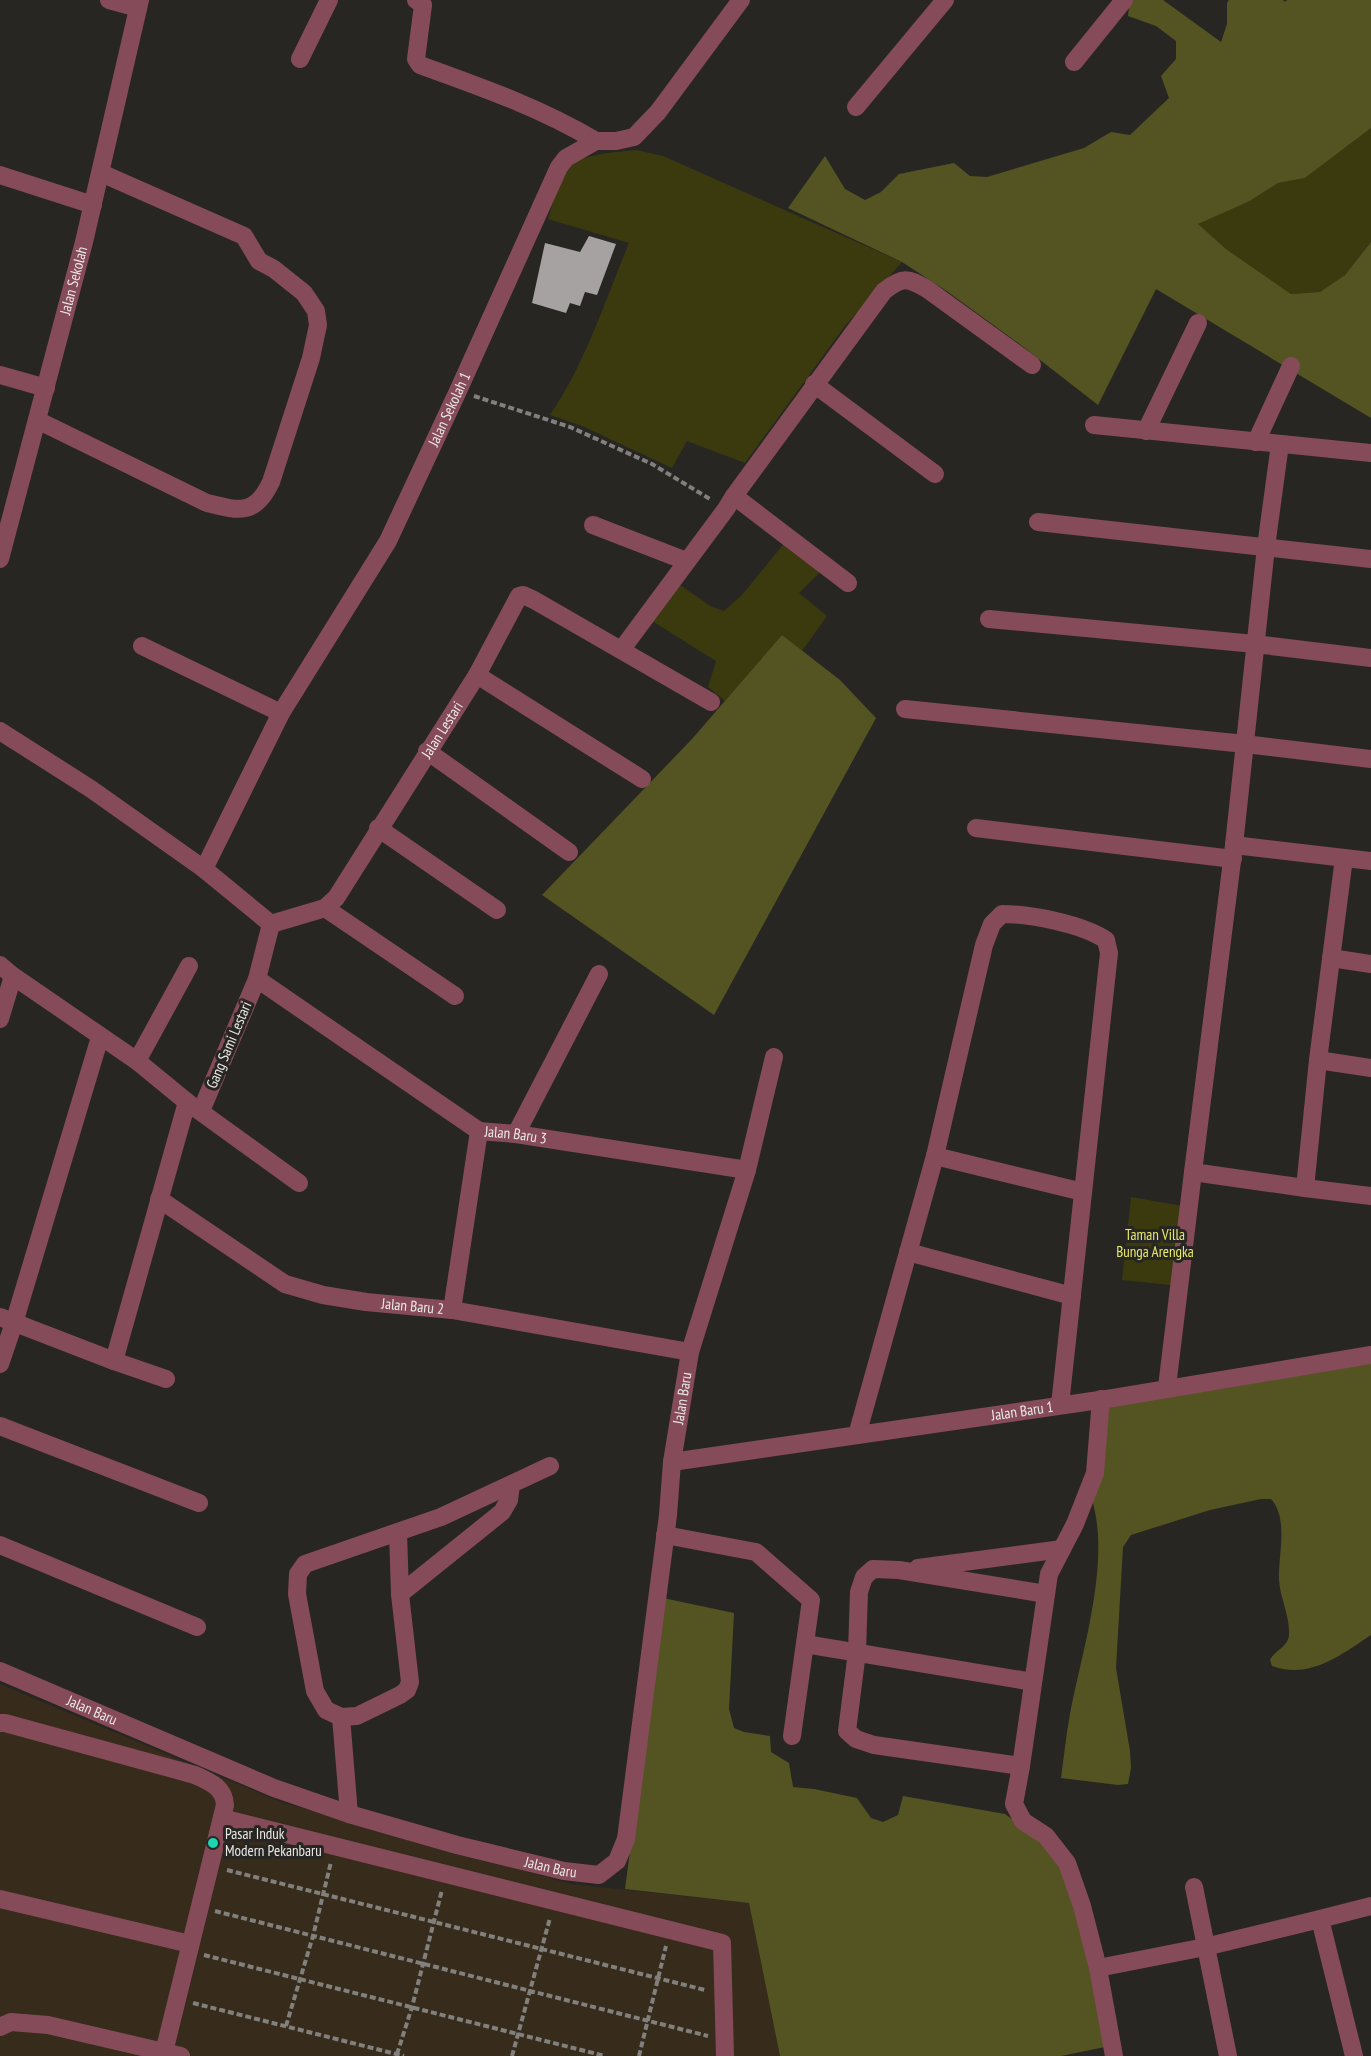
<svg xmlns="http://www.w3.org/2000/svg" width="1371" height="2056" viewBox="0 0 1371 2056" font-family="'PT Sans Narrow',sans-serif">
<style>
.commercial{fill:#372b1c}
.green{fill:#3a3a0e}
.forest{fill:#535421}
.building{fill:#a6a2a1}
.lines{fill:none;stroke-linecap:round;stroke-linejoin:round}
.path{stroke:#81807d;stroke-width:4;stroke-dasharray:6 3;stroke-linecap:butt}
.minor{stroke:#864b59;stroke-width:18}
.poi-dot{fill:#1cd5b1;stroke:#272623;stroke-width:2}
.labels{text-anchor:middle;stroke-width:6;stroke-linejoin:round;paint-order:stroke}
.street-label{font-size:15px;fill:#eae9e8;stroke:#272623}
.park-label{font-size:15px;fill:#e7ea69;stroke:#272623}
.poi-label{font-size:15px;fill:#eae9e8;stroke:#272623;text-anchor:start}
</style>
<rect width="100%" height="100%" fill="#272623"/>
<path class="commercial" d="M0,1684L281,1802L571,1884L749,1903L780,2056H0Z"/>
<path class="green" d="M1371,128V242L1345,275L1320,292L1291,294L1226,249L1197,224L1250,201L1278,183L1305,178Z
M636,150L663,156L902,262L845,326L745,463L687,441L672,468L582,426L550,415C585,364 605,301 629,243L548,219C553,204 556,184 565,170C576,154 618,152 636,150Z
M786,541L824,571L819,573L799,593L827,616L802,651L782,635L725,701L708,687L716,661L652,621L677,583L712,607L724,611L742,595Z
M1131,1197L1189,1207L1180,1286L1122,1280Z"/>
<path class="forest" d="M1132,0H1163L1221,42L1227,24V3L1229,0H1283L1285,2L1287,0H1371V128L1305,178L1278,183L1250,201L1198,224L1226,249L1291,294L1320,292L1345,275L1371,242V418L1156,289L1098,405L1022,346L948,292L902,262L788,208L825,156L845,189L865,200L881,192L899,174L954,163L970,176L987,177L1084,148L1111,132L1130,135L1169,98L1161,76L1176,59V41L1156,26L1128,16L1129,7Z
M782,635L840,680L876,718L714,1015L542,895L692,739Z
M1371,1361V1635C1341,1655 1309,1680 1272,1666L1270,1660C1275,1650 1288,1647 1289,1635C1290,1616 1280,1598 1279,1580C1278,1555 1289,1519 1271,1499H1261L1210,1510L1131,1535L1123,1547L1116,1668L1130,1751L1131,1768L1128,1784L1118,1785L1061,1778C1064,1756 1066,1735 1070,1714C1082,1651 1111,1562 1092,1500L1106,1405Z
M663,1598L734,1613L729,1709L734,1728L744,1732L770,1736L771,1752L789,1763L793,1787L814,1789L857,1798L871,1818L883,1822L898,1815L903,1796L1005,1814L1042,1841L1060,1863L1084,1943L1105,2047L1061,2056H780L749,1903L625,1889Z"/>
<path class="building" d="M589,236L616,244L597,295L585,292L580,306L570,303L566,313L532,303L545,243L580,252Z"/>
<g class="lines">
<path class="path" d="M474,396L570,427L652,464L710,499
M227,1870L705,1990
M215,1911L708,2036
M204,1955L605,2056
M193,2003L404,2056
M286,2026L313,1936L331,1862
M397,2054L412,2007L442,1890
M512,2056L550,1918
M639,2056L666,1946"/>
<g class="minor">
<path d="M109,0L138,8"/>
<path d="M416,0L423,5L416,59L420,65C481,87 541,108 596,141"/>
<path d="M300,59L329,0"/>
<path d="M1074,62L1124,0"/>
<path d="M856,107L945,0"/>
<path d="M0,175L93,205"/>
<path d="M0,375L46,388"/>
<path d="M814,384L935,474"/>
<path d="M37,420L207,503C239,511 255,516 271,482L311,358L318,325L316,311L304,293L274,269L259,261L244,236L101,173"/>
<path d="M1094,425L1371,453"/>
<path d="M1146,431L1198,323"/>
<path d="M1256,442L1291,366"/>
<path d="M1280,444L1266,547L1234,845L1193,1172L1305,1188L1371,1196"/>
<path d="M734,496L848,583"/>
<path d="M1038,522L1371,559"/>
<path d="M593,525L686,561"/>
<path id="s1" d="M0,559L84,242L140,0"/>
<path d="M989,619L1255,644L1371,658"/>
<path d="M142,646L281,713"/>
<path d="M622,649L726,509L734,496L884,291C903,276 908,278 927,289L1032,365"/>
<path d="M477,675L642,779"/>
<path d="M905,709L1245,744L1371,759"/>
<path d="M0,731L91,789L204,869L271,924L257,979L201,1111"/>
<path d="M427,751L569,852"/>
<path d="M378,828L497,910"/>
<path d="M976,828L1233,859"/>
<path d="M1234,845L1371,861"/>
<path id="s2" d="M204,869L281,713L388,541L458,391L559,167L566,158L596,141H616L634,137L658,112L741,0"/>
<path d="M325,908L455,996"/>
<path id="s3" d="M271,924L325,908L336,898L477,675L519,596L523,595L534,600L711,702"/>
<path d="M1331,958L1371,964"/>
<path d="M0,965L13,976L137,1061L187,1102L299,1183"/>
<path id="s4" d="M257,979L479,1131L516,1134L747,1170"/>
<path d="M0,1019L13,976"/>
<path d="M1318,1060L1371,1068"/>
<path d="M137,1061L189,966"/>
<path d="M516,1134L599,974"/>
<path d="M935,1156L1083,1192"/>
<path d="M1305,1188L1318,1060L1344,858"/>
<path id="s5" d="M159,1199L285,1284L323,1295L366,1302L452,1310L690,1352"/>
<path d="M908,1252L1072,1296"/>
<path d="M452,1310L479,1131"/>
<path d="M0,1317L114,1361L166,1379"/>
<path d="M114,1361L187,1102"/>
<path d="M0,1364L14,1323L100,1037"/>
<path d="M1167,1387L1193,1172"/>
<path d="M1101,1399L1095,1473L1075,1524L1049,1574L1021,1766L1014,1804L1023,1821L1046,1836L1067,1863L1082,1906L1098,1968L1114,2056"/>
<path d="M0,1426L199,1503"/>
<path d="M857,1435L935,1156L984,945L992,924L1002,914C1031,914 1082,924 1106,940L1109,953L1060,1405"/>
<path id="s6" d="M672,1462L1113,1398L1371,1355"/>
<path d="M398,1532L400,1594"/>
<path d="M665,1535L756,1552L811,1600L792,1736"/>
<path d="M0,1545L197,1627"/>
<path d="M918,1568L1062,1549"/>
<path d="M805,1644L1033,1682"/>
<path id="s7" d="M0,1671L274,1788L349,1814L457,1845L564,1871L599,1875L617,1861L626,1839L668,1515L672,1462L690,1352L747,1170L774,1057"/>
<path d="M341,1717L326,1710L315,1691L297,1594L298,1574L305,1564L441,1517L550,1466"/>
<path d="M0,1723H5L195,1775C210,1782 224,1787 225,1805L164,2052"/>
<path d="M1021,1766L874,1745L856,1739L847,1731L857,1652L859,1592L864,1577L873,1569L899,1570L1046,1594"/>
<path d="M349,1814L341,1717L357,1716L400,1695L407,1690L410,1682L400,1594L502,1512L509,1500L511,1485"/>
<path d="M222,1818L722,1943L725,2056"/>
<path d="M1194,1887L1228,2056"/>
<path d="M0,1899L190,1944"/>
<path d="M1320,1919L1371,1906"/>
<path d="M1098,1968L1205,1947L1320,1919L1354,2056"/>
<path d="M0,2027L11,2022L48,2025L181,2056"/>
</g>
</g>
<circle class="poi-dot" cx="213" cy="1843" r="6"/>
<g class="labels">
<g class="street-label">
<text dy="5" stroke="none"><textPath href="#s1" startOffset="288">Jalan Sekolah</textPath></text>
<text dy="5" stroke="none"><textPath href="#s2" startOffset="522">Jalan Sekolah 1</textPath></text>
<text dy="5" stroke="none"><textPath href="#s3" startOffset="270">Jalan Lestari</textPath></text>
<text transform="translate(229 1045) rotate(-67)" y="5">Gang Sami Lestari</text>
<text dy="5" stroke="none"><textPath href="#s4" startOffset="306">Jalan Baru 3</textPath></text>
<text dy="5" stroke="none"><textPath href="#s5" startOffset="282">Jalan Baru 2</textPath></text>
<text dy="5" stroke="none"><textPath href="#s7" startOffset="1126">Jalan Baru</textPath></text>
<text dy="5" stroke="none"><textPath href="#s6" startOffset="354">Jalan Baru 1</textPath></text>
<text dy="5" stroke="none"><textPath href="#s7" startOffset="100">Jalan Baru</textPath></text>
<text dy="5" stroke="none"><textPath href="#s7" startOffset="586">Jalan Baru</textPath></text>
</g>
<g class="park-label">
<text x="1155" y="1240">Taman Villa<tspan x="1155" dy="17">Bunga Arengka</tspan></text>
</g>
<g class="poi-label">
<text x="225" y="1839">Pasar Induk<tspan x="225" dy="17">Modern Pekanbaru</tspan></text>
</g>
</g>
</svg>
